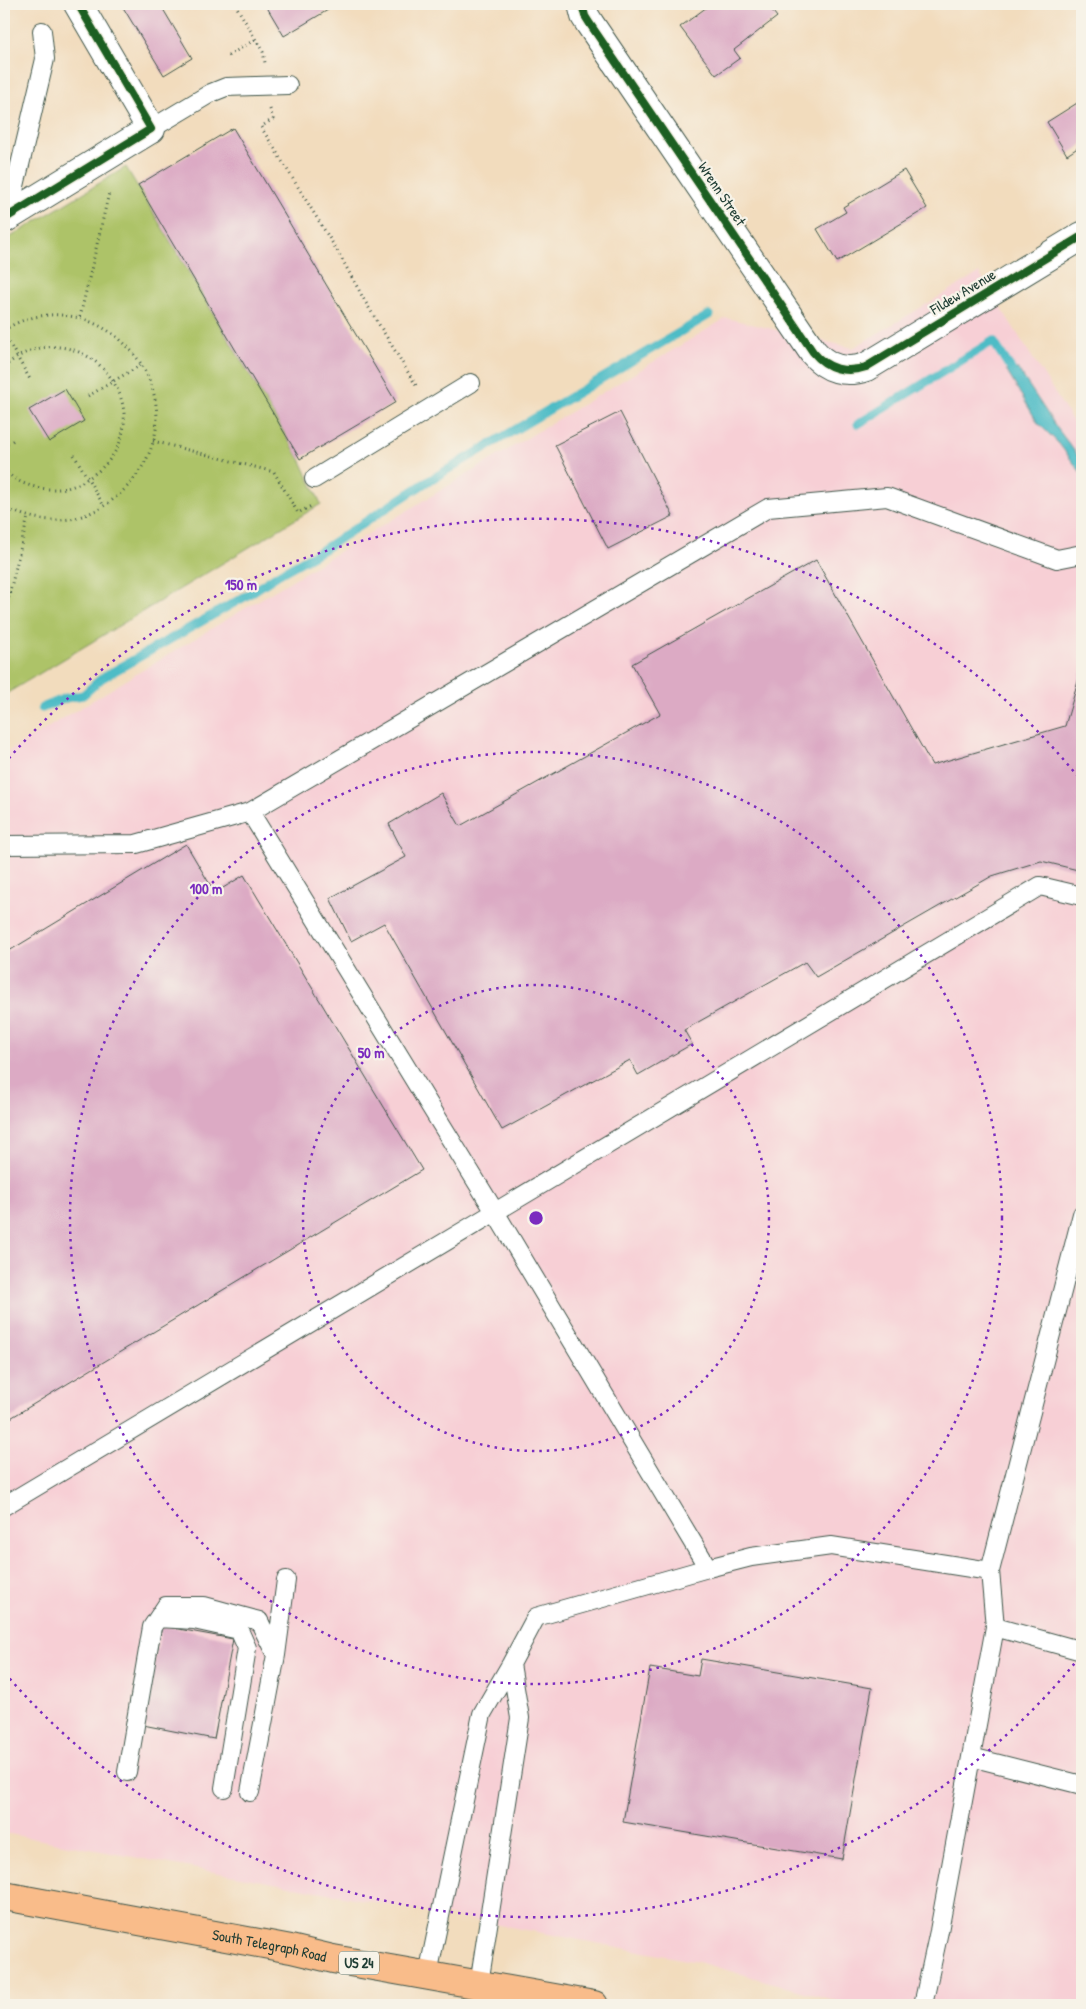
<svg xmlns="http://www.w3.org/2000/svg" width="1086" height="2009" viewBox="0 0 1086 2009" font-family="'Patrick Hand',sans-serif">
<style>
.built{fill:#f7cfd5}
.green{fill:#adc368;stroke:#66804e}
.water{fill:#4ebcc6;stroke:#367c7d}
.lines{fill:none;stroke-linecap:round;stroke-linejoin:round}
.stream{stroke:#4ebcc6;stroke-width:9}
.building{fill:#dcaac4}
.lane-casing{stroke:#3f5549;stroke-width:20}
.street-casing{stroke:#3f5549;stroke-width:30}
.highway-casing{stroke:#3f5549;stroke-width:30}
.path{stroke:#3f5549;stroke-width:3;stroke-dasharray:1 4;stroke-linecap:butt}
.lane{stroke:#fff;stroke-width:18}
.street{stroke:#fff;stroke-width:28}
.highway{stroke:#f9bc8a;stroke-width:28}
.cycleway-casing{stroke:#f7f3e8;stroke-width:11}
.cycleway{stroke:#1b5e20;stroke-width:8}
.ring{fill:none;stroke:#7b2cbf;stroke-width:2.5;stroke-dasharray:2.5 5}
.labels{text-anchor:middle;stroke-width:4.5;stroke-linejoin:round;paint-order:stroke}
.shield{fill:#f7f3e8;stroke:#60746a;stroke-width:1}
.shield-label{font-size:14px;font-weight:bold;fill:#1f3d34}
.street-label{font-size:15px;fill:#1f3d34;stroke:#f7f3e8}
.centre{fill:#7b2cbf;stroke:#f7f3e8;stroke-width:2.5}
.ring-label{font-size:15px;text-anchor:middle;font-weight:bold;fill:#7b2cbf;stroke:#f7f3e8;stroke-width:4.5;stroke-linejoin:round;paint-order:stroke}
</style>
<rect width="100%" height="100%" fill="#f7f3e8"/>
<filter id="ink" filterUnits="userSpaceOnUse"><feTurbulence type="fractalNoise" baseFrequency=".02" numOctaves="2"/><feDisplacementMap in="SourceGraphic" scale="10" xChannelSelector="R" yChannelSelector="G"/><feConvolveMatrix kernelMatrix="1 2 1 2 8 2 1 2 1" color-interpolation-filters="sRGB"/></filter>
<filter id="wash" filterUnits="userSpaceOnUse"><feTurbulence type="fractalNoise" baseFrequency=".0096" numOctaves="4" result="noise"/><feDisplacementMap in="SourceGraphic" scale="20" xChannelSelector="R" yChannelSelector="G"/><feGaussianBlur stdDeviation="1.12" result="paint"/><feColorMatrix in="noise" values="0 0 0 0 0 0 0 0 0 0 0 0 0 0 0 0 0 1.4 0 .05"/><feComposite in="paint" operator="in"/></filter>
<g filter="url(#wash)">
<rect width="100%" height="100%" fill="#f2dcbd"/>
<path class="built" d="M979,273L1082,436V2005H851L698,1962L4,1833V754L726,318L853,348Z"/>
<path class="green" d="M126,167L300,459L321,504L4,695V241Z"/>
<path class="water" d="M1018,369L1057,428L1082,461V474L1060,445L1038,423L1006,370Z"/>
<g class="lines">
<path class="stream" d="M858,424L993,341L1011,369
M42,708L66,698L83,695L102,678L246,596L279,574L322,550L425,483L709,315"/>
</g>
<g id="blocks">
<path class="building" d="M121,4H160L192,58L164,75Z
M265,4H338L284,36Z
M711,4H767L777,17L734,50L740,58L716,75L680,27Z
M1082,100V145L1067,155L1047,122Z
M233,128L396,402L300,459L138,185Z
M904,170L927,208L837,262L817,229L846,212L843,207Z
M65,389L84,421L49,442L29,410Z
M620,412L673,516L608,549L555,445Z
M816,560L932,765L1065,726L1082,668V871L1041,861L992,876L816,977L805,962L684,1030L692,1044L638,1075L630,1060L502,1130L384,923L351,941L330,898L406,857L389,824L441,793L460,826L660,714L632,664Z
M186,844L215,893L244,875L422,1170L4,1422V954Z
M162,1626L233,1639L214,1739L143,1725Z
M701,1659L872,1688L842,1859L623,1822L650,1668L698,1676Z"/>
</g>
</g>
<g filter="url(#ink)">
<use href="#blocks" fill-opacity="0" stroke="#3f5549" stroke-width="1"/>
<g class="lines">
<defs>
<path id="lane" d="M151,129L211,93L226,87L288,85
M11,214L15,186L45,59L42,31
M314,479L471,383
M250,812L495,1212L708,1568
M4,845L136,844L250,812L768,508L887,497L1057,559L1082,554
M4,1506L1040,886L1082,896
M158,1618L194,1620L239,1630L247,1648L224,1788
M995,1627L1082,1651
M276,1655L286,1580
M971,1757L1082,1785
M127,1772L152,1627L166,1606H204L259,1621L276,1655L250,1792
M428,1974L482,1714L511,1664L536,1617L708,1568L751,1557L831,1546L990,1571
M479,1984L520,1718L511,1664
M923,2005L939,1931L995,1627L990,1571L1082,1214"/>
<path id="street" d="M582,4L585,16L590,24L813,352C827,369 846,374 866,367L1082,236
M4,219L151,129L78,4"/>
<g id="highway">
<path id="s1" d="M4,1896L291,1949L333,1959L594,2005"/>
</g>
</defs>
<use href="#lane" class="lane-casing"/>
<use href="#street" class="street-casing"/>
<use href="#highway" class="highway-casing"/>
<path class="path" d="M235,4L263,52L265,63
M228,56L256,39
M270,109L273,119L261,127L338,252L366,303L417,387
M80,317L109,193L108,191
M4,330C66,290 146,334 156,405C163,452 127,500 85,515C58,525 28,519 4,507
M4,334L31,381
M4,367C79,301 171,412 97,472C85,481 74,488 59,489C40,490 17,485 4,469
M88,396L141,365
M153,441L274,472L298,513L313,505
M4,447L15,439
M74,455L104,506
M4,606L7,604L28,517"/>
<use href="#lane" class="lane"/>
<use href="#street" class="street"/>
<use href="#highway" class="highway"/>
<defs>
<path id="cycleway" d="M582,4L585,16L590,24L813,352C827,369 846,374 866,367L1082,236
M4,219L151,129L78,4"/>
</defs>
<use href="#cycleway" class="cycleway-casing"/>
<use href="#cycleway" class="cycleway"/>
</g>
</g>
<g class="ring">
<circle cx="536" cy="1218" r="233"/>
<circle cx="536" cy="1218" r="466"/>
<path d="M1079 1658A699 699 0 0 1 4 1672M4 764A699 699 0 0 1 1079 778"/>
</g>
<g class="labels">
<rect class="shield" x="339" y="1951.5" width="40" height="23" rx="4"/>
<g class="shield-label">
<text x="359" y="1968">US 24</text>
</g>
<g class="street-label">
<text transform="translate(722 194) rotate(56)" y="5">Wrenn Street</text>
<text transform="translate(963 292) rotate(-31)" y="5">Fildew Avenue</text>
<text dy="5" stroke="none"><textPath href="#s1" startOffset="270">South Telegraph Road</textPath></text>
</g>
</g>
<circle cx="536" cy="1218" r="8" class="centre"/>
<g class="ring-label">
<text x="241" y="590">150 m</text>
<text x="206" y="894">100 m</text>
<text x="371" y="1058">50 m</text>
</g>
<rect width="1086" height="2009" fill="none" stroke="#f7f3e8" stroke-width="20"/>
</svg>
